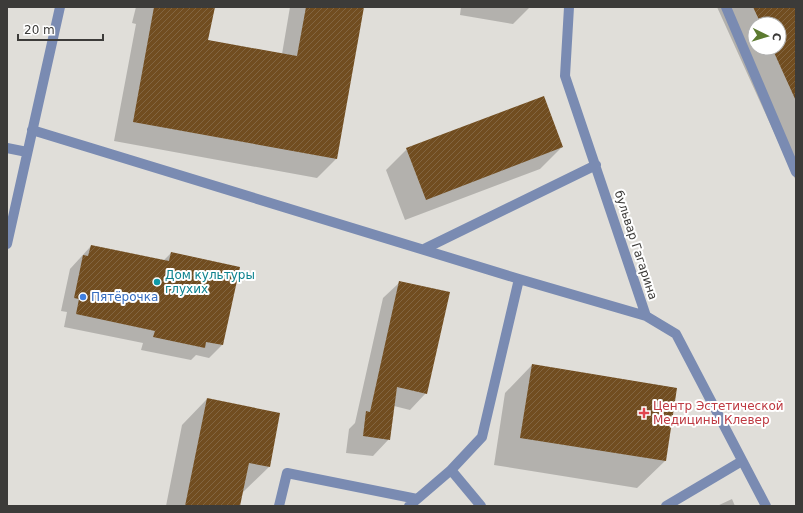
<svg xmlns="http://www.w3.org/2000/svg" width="803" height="513" viewBox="0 0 803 513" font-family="'DejaVu Sans',sans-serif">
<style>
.shadow{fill:#0003;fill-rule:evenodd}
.building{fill:url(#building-hatch)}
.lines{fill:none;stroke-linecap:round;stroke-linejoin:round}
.minor{stroke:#7a8bb2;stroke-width:10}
.culture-dot{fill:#0f9aa8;stroke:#fff;stroke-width:1.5}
.shop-dot{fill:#3f7fe0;stroke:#fff;stroke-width:1.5}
.health-dot{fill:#e0444e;stroke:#fff;stroke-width:1.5}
.labels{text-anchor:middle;stroke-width:4;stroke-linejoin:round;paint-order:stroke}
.street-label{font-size:12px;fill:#3c3b39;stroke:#fff}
.culture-label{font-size:12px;fill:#0d838f;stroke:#fff;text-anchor:start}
.shop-label{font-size:12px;fill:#366cbe;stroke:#fff;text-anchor:start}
.health-label{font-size:12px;fill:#be3a42;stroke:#fff;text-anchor:start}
</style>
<defs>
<pattern id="building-hatch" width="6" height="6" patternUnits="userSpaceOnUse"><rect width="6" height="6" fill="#714d20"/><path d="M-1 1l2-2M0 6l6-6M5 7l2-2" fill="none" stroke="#826541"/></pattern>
</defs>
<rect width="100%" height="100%" fill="#e0ded9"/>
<path class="shadow" d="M136,7H214L207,40L282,54L290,7H363L336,159L317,178L114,141L136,24L132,23Z
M461,7H530L513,24L460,15Z
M717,7H796V181ZM755,24H779V48H755Z
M562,147L540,169L405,220L386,170L407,149Z
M91,246L163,261L171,253L222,345L209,358L196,355L191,360L141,350L143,343L64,327L67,312L61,311L70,269Z
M400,282L426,393L410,410L394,406L389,439L373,456L346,453L349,429L355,423L383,298Z
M532,365L676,388L665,461L637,488L494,465L505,393Z
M207,399L269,467L243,492L242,491L239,506H166L182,425Z
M732,499L735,506H717Z"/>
<path class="building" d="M154,7H215L208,40L297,56L306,7H364L337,159L133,122Z
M753,7H796V101L772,48H779V24H761Z
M544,96L563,147L426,200L406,148Z
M91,245L169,261L171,252L240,267L223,345L206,342L205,348L153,337L155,331L76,314L79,299L74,298L83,255L88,256Z
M399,281L450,292L427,394L397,387L390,440L363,436L366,411L370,412Z
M532,364L677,388L666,461L520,438Z
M207,398L280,413L270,467L249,463L240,506H185Z"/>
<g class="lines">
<path class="minor" d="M569,7L565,76L646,316L676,334L766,506
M726,7L796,172
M32,130L519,279L646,316
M7,148L27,152
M7,244L60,7
M424,249L596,165
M451,470L482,437L519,279
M279,506L287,473L417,499
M409,506L451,470L481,506
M666,506L742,461"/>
</g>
<circle class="culture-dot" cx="157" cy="282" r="4"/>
<circle class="shop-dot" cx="83" cy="297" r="4"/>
<path class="health-dot" d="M642 407h4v4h4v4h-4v4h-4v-4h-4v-4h4z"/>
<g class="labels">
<g class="street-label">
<text transform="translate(636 245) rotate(72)" y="4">бульвар Гагарина</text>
</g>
<g class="culture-label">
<text x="165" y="279">Дом культуры<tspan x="165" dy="14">глухих</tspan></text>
</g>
<g class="shop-label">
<text x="91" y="301">Пятёрочка</text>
</g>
<g class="health-label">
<text x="653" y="410">Центр Эстетической<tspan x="653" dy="14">Медицины Клевер</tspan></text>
</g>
</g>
<rect width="803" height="513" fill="none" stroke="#3c3b39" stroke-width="16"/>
<g transform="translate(767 36) rotate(95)"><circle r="19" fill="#ffffff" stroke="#b1b1b0"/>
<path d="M0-3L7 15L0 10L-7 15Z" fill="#5c7a30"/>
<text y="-6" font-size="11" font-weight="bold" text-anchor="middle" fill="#3c3b39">С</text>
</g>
<path d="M18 34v6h85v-6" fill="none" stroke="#3c3b39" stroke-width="2"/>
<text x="24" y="34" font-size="12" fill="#3c3b39" stroke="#ffffff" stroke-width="3" paint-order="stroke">20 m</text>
</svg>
